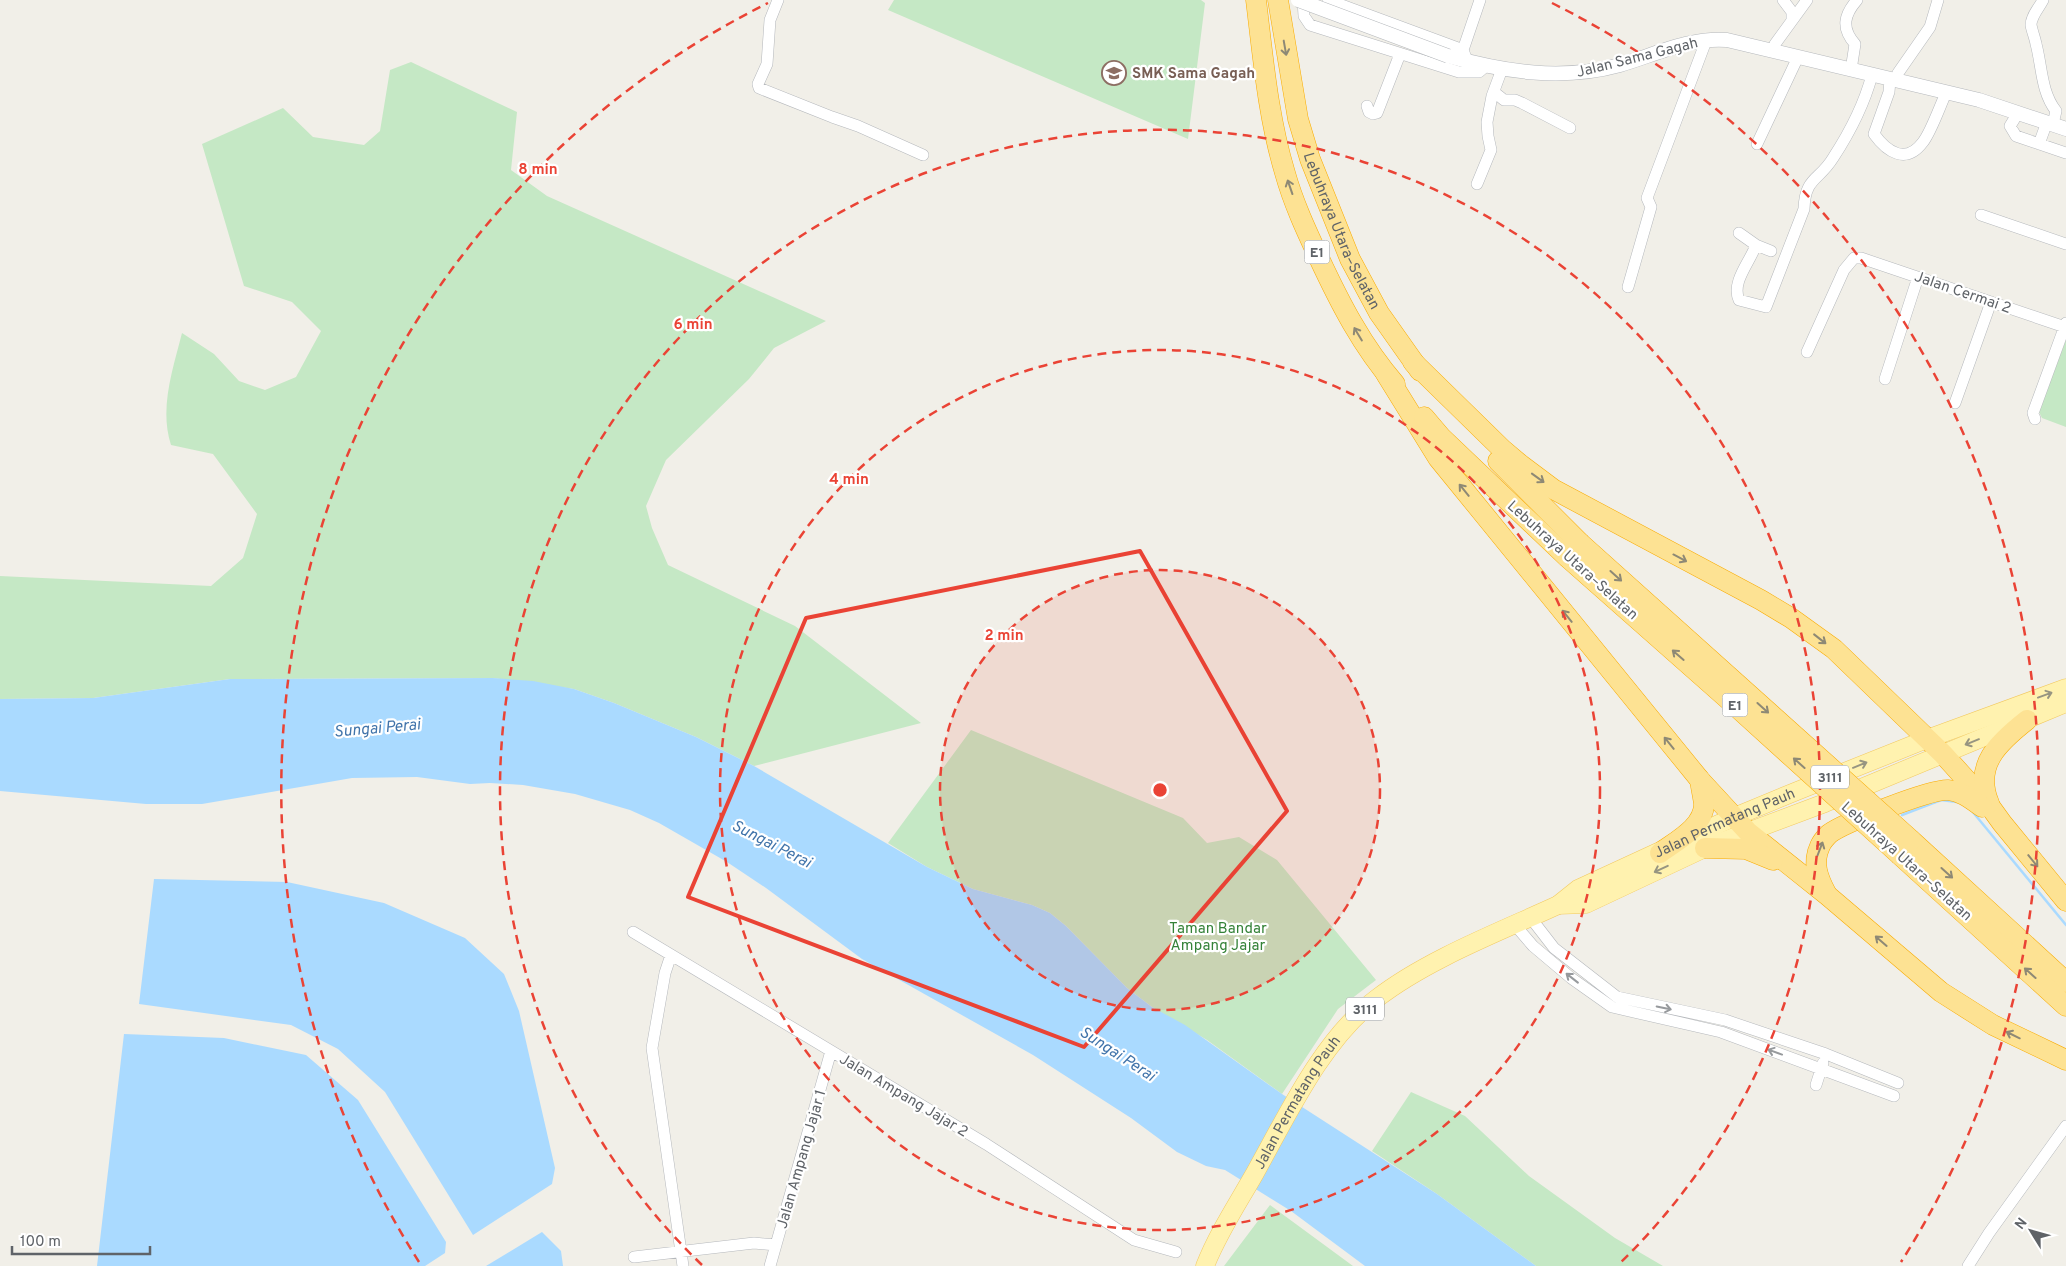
<svg xmlns="http://www.w3.org/2000/svg" width="2066" height="1266" viewBox="0 0 2066 1266" font-family="Overpass,sans-serif">
<style>
.green{fill:#c5e8c5}
.water{fill:#aadaff}
.lines{fill:none;stroke-linecap:round;stroke-linejoin:round}
.stream{stroke:#aadaff;stroke-width:2.5}
.minor-casing{stroke:#b5b8bc;stroke-width:12}
.tertiary-casing{stroke:#b5b8bc;stroke-width:15}
.primary-casing{stroke:#f2c960;stroke-width:19}
.motorway-casing{stroke:#f9ab00;stroke-width:21}
.minor{stroke:#fff;stroke-width:11}
.tertiary{stroke:#fff;stroke-width:14}
.primary{stroke:#fff2af;stroke-width:18}
.motorway{stroke:#fde293;stroke-width:20}
.tertiary-bridge-casing{stroke:#b5b8bc;stroke-width:15;stroke-linecap:butt}
.motorway-bridge-casing{stroke:#f9ab00;stroke-width:21;stroke-linecap:butt}
.tertiary-bridge{stroke:#fff;stroke-width:14}
.motorway-bridge{stroke:#fde293;stroke-width:20}
.oneway{stroke:#8e8975}
.oneway2{stroke:#979581}
.oneway3{stroke:#979a9d}
.marked{fill:none;stroke:#ea4335;stroke-width:4;stroke-linejoin:round}
.ring{fill:none;stroke:#ea4335;stroke-width:2.5;stroke-dasharray:9 6}
.labels{text-anchor:middle;stroke-width:4.5;stroke-linejoin:round;paint-order:stroke}
.shield{fill:#fff;stroke:#8f9295;stroke-width:1}
.shield-label{font-size:14px;font-weight:bold;fill:#5f6368}
.street-label{font-size:15px;fill:#5f6368;stroke:#fff}
.education-label{font-size:15px;font-weight:bold;fill:#785e54;stroke:#fff;text-anchor:start}
.park-label{font-size:15px;fill:#348238;stroke:#fff}
.water-label{font-size:16px;font-style:italic;fill:#4174aa;stroke:#fff}
.centre{fill:#ea4335;stroke:#fff;stroke-width:2.5}
.ring-label{font-size:15px;text-anchor:middle;font-weight:bold;fill:#ea4335;stroke:#fff;stroke-width:4.5;stroke-linejoin:round;paint-order:stroke}
</style>
<rect width="100%" height="100%" fill="#f1efe8"/>
<path class="green" d="M894,0H1201L1205,3L1188,139L888,10Z
M411,62L517,112L511,170L547,196L826,321L774,348L749,379L666,460L646,506L652,528L668,565L795,626L921,723L754,766L696,737L614,703L574,689L493,678L230,679L93,698L0,699V576L211,586L243,558L257,514L213,454L171,445C159,408 173,369 182,333L214,354L239,381L265,390L296,377L321,331L292,302L244,286L202,144L283,108L313,137L364,145L380,131L390,70Z
M2066,340V427L2042,418L2039,412Z
M971,730L1183,818L1207,843L1239,837L1277,860L1376,980L1338,1009L1282,1094L1207,1040L1152,1007L1127,988L1066,926L1050,913L1032,905L973,889L927,867L888,843Z
M1411,1092L1465,1116L1529,1176L1615,1238L1663,1266H1536L1437,1194L1372,1151Z
M1270,1205L1353,1266H1224Z"/>
<path class="water" d="M493,678L533,681L574,689L614,703L696,737L754,766L927,867L973,889L1032,905L1050,913L1066,926L1127,988L1152,1007L1185,1025L1282,1094L1437,1194L1536,1266H1365L1291,1211L1225,1170L1206,1166L1177,1152L1131,1118L1033,1055L862,959L766,888L727,862L659,823L630,810L575,794L523,785L490,783L470,784L417,777L352,778L202,804H146L0,791V699L93,698L230,679Z
M154,879L287,882L384,903L465,938L504,974L519,1011L555,1168L552,1184L473,1235L385,1092L338,1049L291,1025L139,1004Z
M124,1034L224,1038L306,1055L358,1100L446,1242L445,1253L425,1266H97Z
M542,1232L561,1251L563,1266H486Z"/>
<g class="lines">
<path class="stream" d="M1972,811L2066,925
M1902,815L1941,800L1957,802"/>
<defs>
<path id="minor" d="M778,0L770,20L767,64L758,84L759,88L832,117L858,126L923,155
M1303,0L1304,16L1310,25L1459,72H1479L1486,66
M1328,0L1463,50
M1783,0L1792,12V20
M2043,0C2039,8 2031,16 2031,25C2032,31 2035,38 2036,44C2042,66 2041,92 2056,111L2053,124
M1773,51L1775,44L1807,0
M1466,58L1463,50L1480,0
M1851,70L1855,44C1841,28 1844,15 1857,0
M1890,80L1889,92L1874,134C1887,152 1906,165 1923,142C1931,132 1940,106 1946,93
M1895,81L1898,73L1930,27L1938,0
M1494,92L1504,100H1515L1522,103L1570,128
M1367,106L1369,112L1373,114L1377,113L1400,54
M2018,113L2010,126L2016,136L2066,153
M1757,144L1798,57
M2039,144L2047,122
M1477,184L1491,150L1488,136L1487,122L1492,96L1502,69
M1981,215L2066,244
M1739,233L1756,245L1771,251
M1756,245C1750,262 1731,282 1739,300L1766,307L1804,209C1805,177 1819,181 1833,158C1850,132 1864,105 1872,75
M1628,287L1651,207L1647,198L1706,41
M1807,352L1844,270L1854,258H1861L2065,327
M1885,379L1918,277
M1955,403L1991,302
M2035,419L2033,413L2066,323
M1530,917L1554,948L1617,997L1725,1020L1826,1054L1898,1083
M1515,925L1533,946L1571,978L1612,1007L1721,1032L1894,1096
M633,932L986,1144L1134,1240L1176,1252
M671,955L665,973L652,1048L683,1266
M1816,1085L1823,1063
M634,1257L754,1243L776,1245
M770,1266L831,1051
M1968,1266L1989,1233L2066,1126"/>
<path id="tertiary" d="M1448,56C1505,72 1562,81 1620,65C1654,55 1690,37 1727,40L1979,100L2066,129"/>
<g id="primary">
<path d="M1558,905L1586,904L1705,848L1825,803L2066,703"/>
<path id="s1" d="M1205,1266C1218,1233 1238,1203 1255,1173C1288,1114 1322,1040 1376,999C1426,960 1499,932 1558,905L1578,889L1734,817L1797,791L1927,739L2066,688"/>
</g>
<g id="motorway">
<path d="M1256,0C1263,57 1268,117 1285,173C1293,202 1306,230 1319,258C1340,303 1362,346 1395,384"/>
<path id="s2" d="M1278,0L1298,119L1310,159L1350,259L1379,313L1420,371"/>
<path d="M1413,362L1502,449L1521,465L1553,489L1761,600L1791,618L1834,649L1943,754L1989,805L2002,823L2066,901"/>
<path d="M1386,374L1438,458L1700,780L1748,832L1827,895L1941,992L1993,1025L2066,1060"/>
<path d="M1424,417L1441,437L1567,557"/>
<path d="M1498,461L1580,543"/>
<path d="M1989,803C1973,765 1999,742 2027,720"/>
<path d="M1911,840L2066,982"/>
<path d="M1705,848L1746,849L1773,860"/>
<path d="M1660,853C1676,841 1704,827 1704,804C1703,796 1701,788 1700,780"/>
<path d="M1900,855L2066,1006"/>
<path d="M1826,893C1818,878 1812,863 1820,846C1822,841 1826,837 1829,834C1843,823 1931,789 1948,790C1961,791 1971,799 1982,807"/>
</g>
</defs>
<use href="#minor" class="minor-casing"/>
<use href="#tertiary" class="tertiary-casing"/>
<use href="#primary" class="primary-casing"/>
<use href="#motorway" class="motorway-casing"/>
<use href="#minor" class="minor"/>
<use href="#tertiary" class="tertiary"/>
<use href="#primary" class="primary"/>
<use href="#motorway" class="motorway"/>
<defs>
<path id="tertiary-bridge" d="M1298,0L1448,56"/>
<path id="motorway-bridge" d="M1580,543L1911,840
M1567,557L1730,701L1900,855"/>
</defs>
<use href="#tertiary-bridge" class="tertiary-bridge-casing"/>
<use href="#motorway-bridge" class="motorway-bridge-casing"/>
<use href="#tertiary-bridge" class="tertiary-bridge"/>
<use href="#motorway-bridge" class="motorway-bridge"/>
</g>
<defs><path id="oneway-shaft" d="M-6 0H5M1.5-3L5.5 0L1.5 3" fill="none" stroke-width="1.6" stroke-linecap="round" stroke-linejoin="round" transform="scale(1.25)"/></defs>
<g class="oneway">
<use href="#oneway-shaft" transform="translate(1285 48) rotate(80)"/>
<use href="#oneway-shaft" transform="translate(1290 187) rotate(-109)"/>
<use href="#oneway-shaft" transform="translate(1358 334) rotate(-121)"/>
<use href="#oneway-shaft" transform="translate(1538 478) rotate(36)"/>
<use href="#oneway-shaft" transform="translate(1464 490) rotate(-129)"/>
<use href="#oneway-shaft" transform="translate(1680 558) rotate(28)"/>
<use href="#oneway-shaft" transform="translate(1616 576) rotate(42)"/>
<use href="#oneway-shaft" transform="translate(1567 616) rotate(-129)"/>
<use href="#oneway-shaft" transform="translate(1820 639) rotate(38)"/>
<use href="#oneway-shaft" transform="translate(1678 655) rotate(-139)"/>
<use href="#oneway-shaft" transform="translate(1763 708) rotate(42)"/>
<use href="#oneway-shaft" transform="translate(1669 743) rotate(-129)"/>
<use href="#oneway-shaft" transform="translate(1799 763) rotate(-138)"/>
<use href="#oneway-shaft" transform="translate(1820 849) rotate(-69)"/>
<use href="#oneway-shaft" transform="translate(2033 861) rotate(51)"/>
<use href="#oneway-shaft" transform="translate(1947 873) rotate(42)"/>
<use href="#oneway-shaft" transform="translate(1881 941) rotate(-139)"/>
<use href="#oneway-shaft" transform="translate(2030 973) rotate(-138)"/>
<use href="#oneway-shaft" transform="translate(2013 1035) rotate(-154)"/>
</g>
<g class="oneway2">
<use href="#oneway-shaft" transform="translate(2045 695) rotate(-20)"/>
<use href="#oneway-shaft" transform="translate(1972 742) rotate(158)"/>
<use href="#oneway-shaft" transform="translate(1860 765) rotate(-22)"/>
<use href="#oneway-shaft" transform="translate(1661 869) rotate(155)"/>
</g>
<g class="oneway3">
<use href="#oneway-shaft" transform="translate(1572 978) rotate(-142)"/>
<use href="#oneway-shaft" transform="translate(1664 1008) rotate(12)"/>
<use href="#oneway-shaft" transform="translate(1775 1052) rotate(-160)"/>
</g>
<path class="marked" d="M1140,551L1287,811L1084,1047L688,897L806,618Z"/>
<circle cx="1160" cy="790" r="220" fill="#ea4335" fill-opacity=".12"/>
<g class="ring">
<circle cx="1160" cy="790" r="220"/>
<circle cx="1160" cy="790" r="440"/>
<path d="M702 1265A660 660 0 1 1 1618 1265"/>
<path d="M419 1262A879 879 0 0 1 768 3M1552 3A879 879 0 0 1 1901 1262"/>
</g>
<defs>
<symbol id="school-ring" viewBox="-11 -11 22 22"><circle r="9.5" fill="#fff" stroke="#8d6e63" stroke-width="1.5"/><path d="M0-5L7-2L0 1L-7-2ZM-4 1L0 2.5L4 1V4Q0 6-4 4Z" fill="#8d6e63"/></symbol>
</defs>
<g fill-rule="evenodd">
<use href="#school-ring" x="1100" y="59" width="28" height="28"/>
</g>
<g class="labels">
<g class="shield">
<rect x="1304.5" y="240.5" width="25" height="23" rx="4"/>
<rect x="1722.5" y="693.5" width="25" height="23" rx="4"/>
<rect x="1811" y="765.5" width="38" height="23" rx="4"/>
<rect x="1346" y="997.5" width="38" height="23" rx="4"/>
</g>
<g class="shield-label">
<text x="1317" y="257">E1</text>
<text x="1735" y="710">E1</text>
<text x="1830" y="782">3111</text>
<text x="1365" y="1014">3111</text>
</g>
<g class="street-label">
<text transform="translate(1637 57) rotate(-14)" y="5">Jalan Sama Gagah</text>
<text dy="5" stroke="none"><textPath href="#s2" startOffset="241">Lebuhraya Utara–Selatan</textPath></text>
<text transform="translate(1963 292) rotate(19)" y="5">Jalan Cermai 2</text>
<text transform="translate(1573 560) rotate(42)" y="5">Lebuhraya Utara–Selatan</text>
<text dy="5" stroke="none"><textPath href="#s1" startOffset="711">Jalan Permatang Pauh</textPath></text>
<text transform="translate(1907 861) rotate(42)" y="5">Lebuhraya Utara–Selatan</text>
<text transform="translate(904 1095) rotate(31)" y="5">Jalan Ampang Jajar 2</text>
<text dy="5" stroke="none"><textPath href="#s1" startOffset="188">Jalan Permatang Pauh</textPath></text>
<text transform="translate(801 1159) rotate(-74)" y="5">Jalan Ampang Jajar 1</text>
</g>
<g class="education-label">
<text x="1132" y="78">SMK Sama Gagah</text>
</g>
<g class="park-label">
<text x="1218" y="933">Taman Bandar<tspan x="1218" dy="17">Ampang Jajar</tspan></text>
</g>
<g class="water-label">
<text transform="translate(377 727) rotate(-5)" y="6">Sungai Perai</text>
<text transform="translate(772 843) rotate(27)" y="6">Sungai Perai</text>
<text transform="translate(1118 1053) rotate(33)" y="6">Sungai Perai</text>
</g>
</g>
<circle cx="1160" cy="790" r="8" class="centre"/>
<g class="ring-label">
<text x="538" y="174">8 min</text>
<text x="693" y="329">6 min</text>
<text x="849" y="484">4 min</text>
<text x="1004" y="640">2 min</text>
</g>
<g transform="translate(2031 1231) rotate(307)" stroke="#ffffff" stroke-width="4" paint-order="stroke">
<path d="M0-4L9 19L0 12L-9 19Z" fill="#5f6368"/>
<text y="-8" font-size="14" font-weight="bold" text-anchor="middle" fill="#5f6368">N</text>
</g>
<path d="M12 1246v8h138v-8" fill="none" stroke="#5f6368" stroke-width="2.5"/>
<text x="20" y="1246" font-size="15" fill="#5f6368" stroke="#ffffff" stroke-width="4" paint-order="stroke">100 m</text>
</svg>
